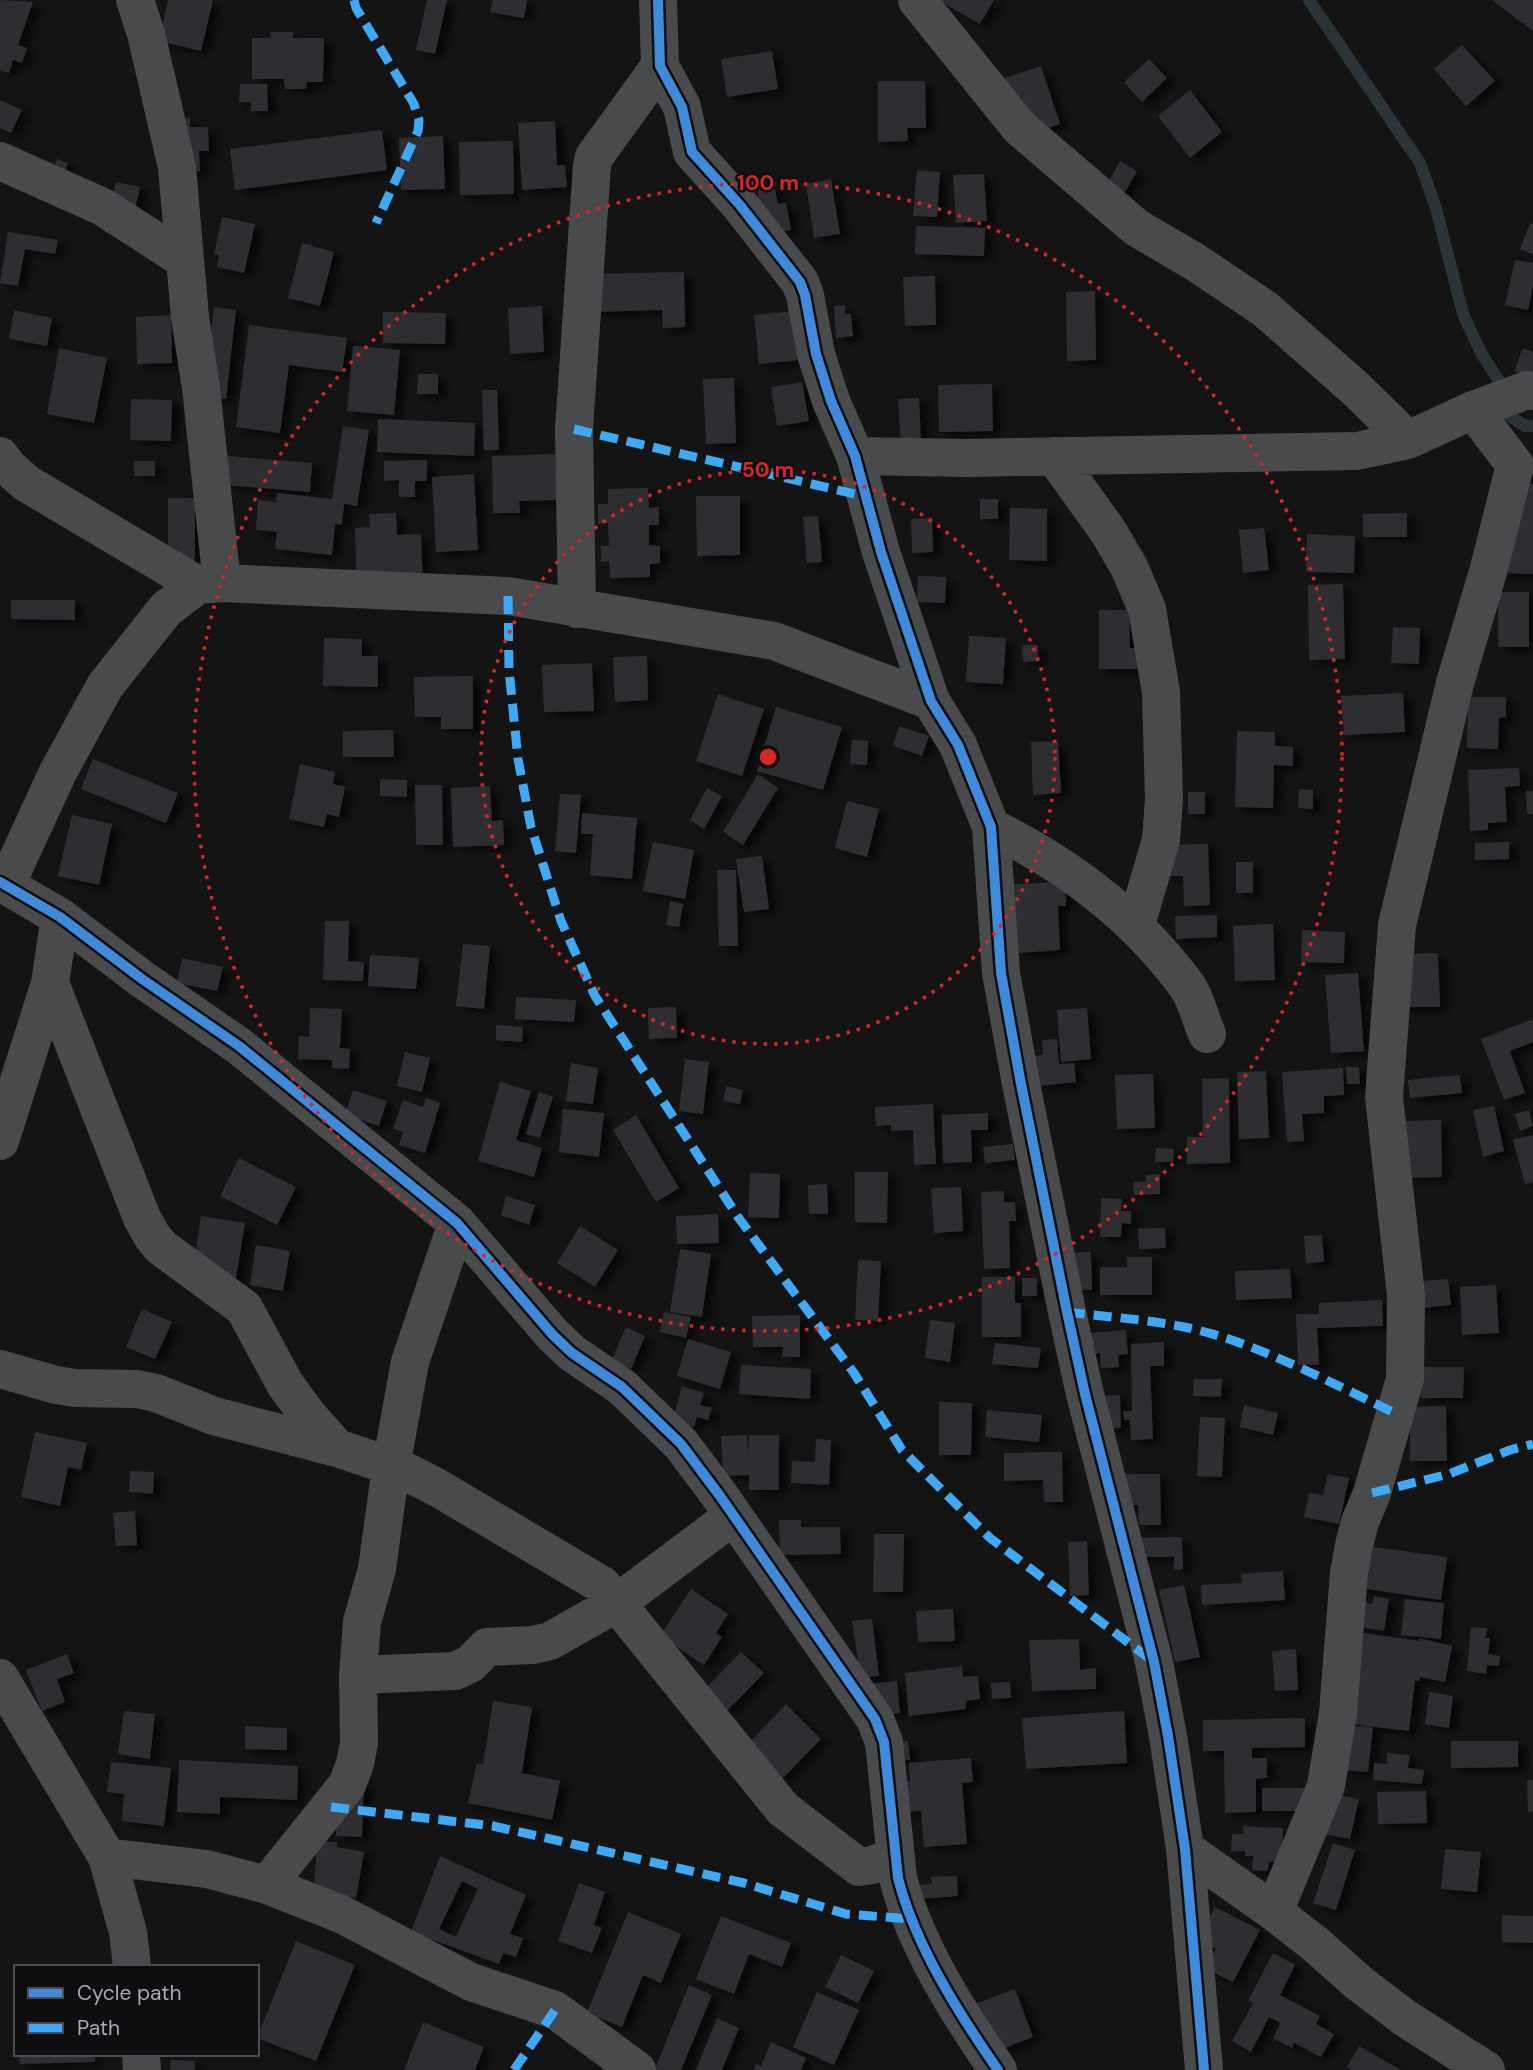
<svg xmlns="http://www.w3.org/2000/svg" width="1533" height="2070" viewBox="0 0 1533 2070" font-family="'DM Sans',sans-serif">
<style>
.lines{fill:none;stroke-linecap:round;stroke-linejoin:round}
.stream{stroke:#2b3539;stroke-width:12}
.building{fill:#2e2f30;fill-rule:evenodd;filter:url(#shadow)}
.minor{stroke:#484a4c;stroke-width:38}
.quiet{stroke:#3fa9f5;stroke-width:9;stroke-dasharray:18 9;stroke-linecap:butt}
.cycleway-casing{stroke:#0e0e10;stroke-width:15}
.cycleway{stroke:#408adc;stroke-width:10}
.ring{fill:none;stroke:#d62828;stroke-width:3.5;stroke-dasharray:3.5 7}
.centre{fill:#d62828;stroke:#0e0e10;stroke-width:3.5}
.ring-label{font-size:21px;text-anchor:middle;font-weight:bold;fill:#d62828;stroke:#0e0e10;stroke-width:5;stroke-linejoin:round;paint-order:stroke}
</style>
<defs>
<filter id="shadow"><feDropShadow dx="8" dy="4.5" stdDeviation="3.5" flood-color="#0009"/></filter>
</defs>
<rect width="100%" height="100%" fill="#141414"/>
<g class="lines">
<path class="stream" d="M1309,0L1420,163L1436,208L1463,314L1481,353L1503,387
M1505,413L1525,426H1533"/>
</g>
<path class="building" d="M0,0L33,2L18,45L27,48L22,63L13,60L9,73L0,70Z
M168,0H213L201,51L159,41Z
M427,0H447L435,54L416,50Z
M493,0H527L524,18L490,12Z
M938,0H994L980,24Z
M1492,0H1533V31Z
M271,32H293V38H324L323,82H307L306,89H285L284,79H252V38H270Z
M1462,45L1495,81L1466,106L1434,69Z
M772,51L778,89L727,97L721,59Z
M1149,59L1167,78L1142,102L1124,82Z
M1041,66L1060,124L1012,140L992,82Z
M878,81H925L926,128H907L908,141L878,142Z
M240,84H267L268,111H251V102H239Z
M1190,90L1222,132L1190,158L1158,116Z
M0,100L22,110L11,133L0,128Z
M190,118V127H208L209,151H199L200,171L178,172L162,119Z
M555,121L557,165H565L567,187L522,190L518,123Z
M382,130L387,170L235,190L230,149Z
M443,136L445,189L401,190L399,138Z
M513,141L514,194L460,195L459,142Z
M57,159L68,163L61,185L49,181Z
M1120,161L1137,171L1119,203L1102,193Z
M917,170L940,172L937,217L913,216Z
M984,174L987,221L956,223L953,175Z
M831,179L840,234L814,238L806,184Z
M116,182L140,187L129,237L105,232Z
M774,185L778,204L786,203L791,230L765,235L757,188Z
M222,217L255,224L244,273L217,267L219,255L214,254Z
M1530,223L1533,224V255L1520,249Z
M916,226L985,228L984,256L915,254Z
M8,232L58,240L55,254L25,249L18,286L0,283Z
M302,243L334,252L320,306L288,298Z
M1515,260L1533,263V285L1528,310L1505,305Z
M684,272L685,327L663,328L662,310L592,312L591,274Z
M935,276L936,325L905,326L903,277Z
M1095,291L1096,360L1067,361L1066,292Z
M845,305V314H851L853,336L836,338L834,306Z
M542,306L544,352L510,354L508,308Z
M214,307L236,310L226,399L204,396Z
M14,310L52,318L47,346L9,339Z
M795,311L800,360L759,364L754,315Z
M383,312L446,313L445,344L383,343Z
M171,315L172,363L137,364L136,317Z
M249,325L347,338L342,372L289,365L280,433L236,427Z
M353,346L400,350L394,415L347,411Z
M59,348L107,358L94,423L47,414Z
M1523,348L1533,352V378L1514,371Z
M418,374H438V394H417Z
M734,378L736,443L706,444L703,379Z
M802,382L809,421L777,426L771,387Z
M992,384L993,431L939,432L938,385Z
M482,390H497L499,450H484Z
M919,398L921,441L901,442L898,399Z
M131,399L172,400L171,441L130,440Z
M378,419L475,423L474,456L377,452Z
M343,426L369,430L357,506L344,504L342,525L335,524L332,555L275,549L277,532L256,530L258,500L276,502L277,493L332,499Z
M555,454L557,500L519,501L520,513H493L492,456Z
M228,456L312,463L310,492L225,485Z
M427,460V481H415V497H399V480L384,481V461Z
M134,461H155V476H134Z
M474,474L478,550L436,552L432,477Z
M1518,484H1533V574L1497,573Z
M648,488L649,508L659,507V525H649V545L660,546V563L650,564V577L610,578L609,561L601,562V546H609L608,523L598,524V504H608V489Z
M696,496H740V555L697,556Z
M168,498H195V571H168Z
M980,499H998V519H980Z
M1010,508L1047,509V561L1009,560Z
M396,513L397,535L421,534L423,589L357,592L355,528L370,527L369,514Z
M1407,513V537H1363V514Z
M818,516L822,562L807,563L803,517Z
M932,518L933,552L912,553L911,519Z
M1264,528L1269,570L1243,573L1239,530Z
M1307,534L1355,536L1354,573L1306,572Z
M918,576L946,577L945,603L917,602Z
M1343,584L1345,659L1309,660L1308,585Z
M1498,592H1529V647H1498Z
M11,600H75V620L11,619Z
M1099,610H1129L1130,648L1141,649V669H1099Z
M1393,627L1420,628L1419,664L1391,663Z
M969,636L1006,638L1003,684L966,682Z
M324,638L362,639V656H378V687L323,686Z
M1022,645H1038V661L1023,662Z
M647,656L648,700L615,702L613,657Z
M592,663L594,711L544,712L542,665Z
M473,676V729H441V717H415L414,677Z
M1403,693L1405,732L1344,735L1341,696Z
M718,694L764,709L742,776L696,761Z
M1468,697H1506V717L1499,718L1498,749L1467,748Z
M776,707L842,727L823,790L757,771Z
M899,726L929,736L922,756L893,746Z
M393,730L394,757H343V731Z
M1237,731L1275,732V746L1293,747V766L1274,765L1273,808L1235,807Z
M852,740L868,741L867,765L850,764Z
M1058,741L1061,793L1033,795L1031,742Z
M93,759L178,793L166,823L81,789Z
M300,764L335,772L333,784L345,787L339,817L327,814L324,827L289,819Z
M1519,768L1520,786L1505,787L1507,822L1488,823V830L1470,831L1468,770Z
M758,774L778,788L743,845L723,832Z
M380,779L407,780V797L380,796Z
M415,785H442L443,845H416Z
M490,786L492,821L503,820L504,845L453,847L451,788Z
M707,788L722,796L704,829L690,820Z
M1299,789L1313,790V809L1298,808Z
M1526,791H1533V814H1527Z
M1188,792H1205V814H1188Z
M560,794L581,795L576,853L555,851Z
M847,801L879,809L867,857L835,848Z
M582,813L637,818L632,879L590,875L593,834H581Z
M72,815L112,824L99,885L58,876Z
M653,842L694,850L685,899L643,891Z
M1509,842V859L1475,860V843Z
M1208,844L1210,905L1184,906L1183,876H1166L1165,845Z
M762,856L769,909L744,912L736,859Z
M1236,862H1253V893H1236Z
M717,870H736L738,946H719Z
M1065,882L1066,906H1058L1060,950L1017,953L1014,884Z
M670,901L683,904L679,927L666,925Z
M1217,915V937L1176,939L1175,916Z
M325,921H349L348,961L364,962L363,981L323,980Z
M1273,924L1275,980L1235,981L1233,926Z
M1302,930L1345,932L1344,963L1301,962Z
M463,944L490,946L484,1009L456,1006Z
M1438,953L1440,1007H1398L1397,954Z
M370,955L419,958L416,989L368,986Z
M182,958L223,967L217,991L177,983Z
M1358,973L1364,1051L1331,1053L1325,975Z
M516,997L576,1000L574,1022L515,1019Z
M676,1007L677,1038L649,1039L648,1008Z
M310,1008L342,1009L340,1048L350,1049L349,1069L332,1068V1060L298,1059L299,1036L309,1037Z
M1087,1008L1091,1059L1061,1062L1057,1010Z
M1533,1019V1042L1510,1051L1525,1093L1504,1100L1481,1039Z
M496,1025L523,1027L522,1042L496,1040Z
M1057,1039L1059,1064L1074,1063L1076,1082L1037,1086L1034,1056L1043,1055L1042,1040Z
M405,1052L430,1058L422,1092L397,1086Z
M685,1059L709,1062L703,1114L679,1111Z
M571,1063L598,1068L593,1104L566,1101Z
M1346,1067H1359L1360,1084H1347Z
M1343,1068L1344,1095L1324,1096V1113L1302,1114L1304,1141L1287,1142L1282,1072Z
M1266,1071L1269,1138L1239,1139L1237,1072Z
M1153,1074L1155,1128L1117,1129L1115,1075Z
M1460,1075L1462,1093L1410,1098L1408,1080Z
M1229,1078L1230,1163L1187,1164V1137H1203L1202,1079Z
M500,1082L531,1091L516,1140L542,1148L534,1177L478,1161Z
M726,1086L743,1090L740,1104L723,1101Z
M353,1090L387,1101L379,1126L345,1115Z
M539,1092L553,1097L540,1138L526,1134Z
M426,1098L440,1103L425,1153L399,1145L403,1132L393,1129L403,1100L423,1107Z
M933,1104L936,1164L914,1165L913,1130L891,1131V1125L876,1126L875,1107Z
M1494,1106L1504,1151L1483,1157L1473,1110Z
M563,1109L604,1113L599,1157L559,1152Z
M1529,1110L1533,1126L1520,1131L1515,1114Z
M988,1113V1130H971L972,1162L943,1163L942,1115Z
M636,1115L679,1188L656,1202L613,1130Z
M1441,1120L1442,1177L1406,1178L1405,1121Z
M1533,1135V1182L1525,1184L1513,1140Z
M1013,1144L1015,1160L985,1163L983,1147Z
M1156,1148L1174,1149L1173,1162H1155Z
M239,1158L296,1187L277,1225L220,1196Z
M855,1172H888L887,1223L855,1222Z
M750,1173L780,1174L779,1218L748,1217Z
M1160,1174V1194L1134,1195L1133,1182H1146V1175Z
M827,1184L828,1214H809L808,1185Z
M961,1187L963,1231L934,1233L931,1188Z
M1004,1191V1202H1015L1016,1221H1009L1010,1268L984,1269L981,1192Z
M506,1196L535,1205L529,1225L501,1215Z
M1101,1198L1122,1199L1121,1211H1131V1224L1122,1223L1121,1237H1100Z
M718,1214L719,1243L677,1244L676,1216Z
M201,1216L245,1223L234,1290L195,1259Z
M580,1226L618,1250L595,1287L557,1263Z
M1165,1228L1166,1248L1139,1249L1138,1229Z
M1322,1235L1324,1262L1306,1263L1304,1236Z
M256,1245L290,1251L283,1291L250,1285Z
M680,1249L711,1254L702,1317L670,1312Z
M1091,1252L1092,1290H1079L1066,1253Z
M1127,1257H1152V1295H1100V1267H1127Z
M858,1260L881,1261L878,1321L855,1320Z
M1290,1269L1292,1298L1236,1300L1235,1271Z
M982,1277H1015V1303H1021V1337H982Z
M1022,1278H1037V1296H1022Z
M1448,1279L1451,1305L1411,1309L1408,1282Z
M1496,1285L1499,1333L1462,1335L1460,1287Z
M1382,1300L1383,1326L1317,1328L1319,1365H1298L1296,1314H1319V1303Z
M142,1309L172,1322L155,1359L126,1347Z
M664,1312L691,1317L686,1338L660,1332Z
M800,1315V1357H782L783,1347H753L752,1316Z
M930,1320L955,1323L950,1362L925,1358Z
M626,1327L645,1336L631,1369L611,1361Z
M1126,1330L1128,1354L1118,1355L1119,1367L1101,1368L1100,1353L1081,1355L1079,1334Z
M688,1339L731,1352L720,1389L677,1376Z
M1164,1342V1366H1150L1153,1439L1131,1440L1130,1420H1124L1123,1411H1132L1131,1344Z
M995,1343L1041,1348L1038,1368L992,1364Z
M741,1365L811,1369L810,1399L739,1394Z
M1422,1367H1464L1463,1398H1421Z
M1194,1379H1222L1221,1397L1193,1396Z
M682,1386L704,1393L700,1405L712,1408L708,1420L697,1417L694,1427L672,1421Z
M1120,1395L1121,1428L1099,1429L1097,1396Z
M939,1402L972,1403L971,1455H939Z
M1244,1405L1278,1413L1273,1435L1240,1427Z
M1446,1406L1447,1461H1410V1407Z
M987,1410L1042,1415L1039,1442L985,1437Z
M1200,1417L1225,1418L1222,1477L1197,1476Z
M35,1432L87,1443L81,1470L68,1467L60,1506L21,1497Z
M747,1435L748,1455L749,1435H779V1490H749V1475L723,1476L721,1436Z
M816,1439L831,1440L829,1485L791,1483L792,1461L815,1462Z
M1062,1452L1063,1502H1044L1043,1480L1004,1481V1453Z
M130,1471L154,1472L153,1494L129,1492Z
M1124,1474H1160L1161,1525H1139L1138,1505H1125Z
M1328,1474L1349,1478L1339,1524L1304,1517L1309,1493L1323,1495Z
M135,1511L137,1545L116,1546L113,1513Z
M779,1520H801V1527H840L841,1554L780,1555Z
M874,1534H904L903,1592H873Z
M1182,1537L1183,1569L1174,1570V1557H1137V1538Z
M1087,1541L1089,1595L1070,1596L1068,1542Z
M1359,1545L1447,1557L1441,1600L1353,1587Z
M1283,1571L1285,1600L1202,1605L1201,1585L1242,1583L1241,1574Z
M1184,1585L1200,1657L1175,1662L1159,1590Z
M691,1589L728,1614L716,1633L722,1637L704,1665L660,1636Z
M1374,1596L1389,1599L1384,1631L1346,1625L1350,1600L1372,1604Z
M1405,1599L1444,1603L1441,1639L1401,1635Z
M953,1609L955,1641L918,1642L916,1611Z
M872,1619L879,1676L870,1677V1685L859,1668L852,1621Z
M1471,1627L1487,1628L1486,1638H1490L1488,1654L1500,1656L1499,1666L1487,1665L1486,1674L1467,1671Z
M1357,1632L1419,1641V1638L1452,1646L1445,1682L1420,1677L1419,1681L1415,1680L1409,1731L1344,1723Z
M1079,1639L1080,1670L1096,1668V1689L1032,1691L1029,1640Z
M1296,1649L1298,1690L1275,1691L1272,1651Z
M741,1652L764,1673L725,1713L703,1691Z
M67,1654L74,1673L57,1679L65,1702L42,1711L26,1670Z
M962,1666L963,1677L978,1676L980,1699L966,1701V1709L909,1716L905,1673Z
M897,1681L900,1713L874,1716L871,1684Z
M1010,1682L1011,1698L992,1699L991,1683Z
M1429,1692L1453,1696L1449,1728L1425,1724Z
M493,1701L532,1707L522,1773L560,1781L552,1820L468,1803L477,1763L483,1765Z
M786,1704L821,1739L781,1780L746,1746Z
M124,1711L155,1714L150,1759L118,1754Z
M1124,1711L1127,1763L1026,1769L1022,1718Z
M1305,1718V1747L1252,1748V1758H1267V1778L1256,1779V1812L1225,1813L1224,1751H1203V1720Z
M1344,1725L1373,1727L1368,1772L1340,1770Z
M245,1726L287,1728V1750L245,1749Z
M908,1741L910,1760L889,1761V1742Z
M1451,1741H1518V1767L1451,1768Z
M1387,1753L1410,1755L1408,1768L1424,1770L1422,1784L1373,1780L1374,1763L1387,1764Z
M971,1758L973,1782L962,1783L967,1844L924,1847L921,1811L906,1812L904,1782L910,1781L909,1763Z
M179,1760L298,1766L297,1800L220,1797V1814L177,1812Z
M111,1762L171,1768L164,1826L122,1821L124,1794L107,1792Z
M337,1779L364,1780L362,1837L336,1836Z
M1527,1780H1533V1811L1528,1812Z
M1262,1788H1304V1811H1262Z
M1426,1791L1427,1823L1378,1824L1377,1792Z
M1332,1794L1359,1799L1350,1839L1324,1834Z
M1243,1826L1283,1828L1282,1862H1269L1268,1871L1252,1870L1253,1856H1245V1851H1231L1232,1834H1244Z
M317,1842H337V1847L364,1852L356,1898L320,1892L314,1886Z
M1333,1843L1355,1850L1336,1910L1313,1903Z
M1445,1849L1481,1852L1477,1892L1441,1889Z
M440,1856L526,1895L510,1934L523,1938L516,1957L503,1953L499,1964L411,1932ZM462,1881L478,1889L456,1937L439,1929Z
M957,1876L958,1896L905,1900L904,1886L932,1884L931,1877Z
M579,1883L605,1892L594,1925L602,1928L592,1953L558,1941Z
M1215,1907L1260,1930L1233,1982L1206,1969L1216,1949L1198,1939Z
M628,1912L681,1934L661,1983L643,1975L622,2027L587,2013Z
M1502,1915L1533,1916V1943L1502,1942Z
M721,1916L791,1943L782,1967L749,1954L734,1994L696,1979Z
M296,1941L355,1965L316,2061L257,2038Z
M1273,1953L1295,1965L1280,1995L1320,2016L1316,2024L1334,2034L1321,2057L1294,2043L1292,2048L1273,2038L1281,2023L1269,2017L1251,2052L1232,2041L1253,2003L1248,2001Z
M841,1955L874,1971L858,2003L825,1987Z
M689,1985L712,1995L681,2070H657L655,2069Z
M1015,1989L1033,2037L1002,2049L970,2006Z
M817,1992L859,2010L834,2065L793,2047Z
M717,2018L739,2028L722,2070H696Z
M423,2022L484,2047L475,2070H404Z
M771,2042L806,2058L801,2070H754L756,2064L761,2066Z
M1359,2046L1401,2070H1352L1347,2067Z
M19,2054H95V2062L20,2064Z
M171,2060L195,2061V2070H170Z"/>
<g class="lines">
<path class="minor" d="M135,0L146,34L177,167L190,317L201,388L222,583
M658,0L660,66L682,107L692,152L739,204L800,282L805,295L816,354L831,401L855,456L881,552L931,701L958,745L991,827L1001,973L1021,1084L1067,1312L1085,1394L1154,1662L1168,1736L1185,1849L1204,2070
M917,0L1020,128L1137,228L1195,262L1265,309L1356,389L1408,440
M0,161L103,207L185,260
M0,456L8,467L26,483L198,585
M855,456L967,458L1357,451L1408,440L1473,410L1527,390L1533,391
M1054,456L1108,531L1129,567L1147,609L1161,692L1164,799L1161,840L1136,925
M577,609L574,429L592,165L594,157L660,66
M991,827C1054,858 1109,896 1155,947C1167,961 1179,974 1189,989C1197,1003 1201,1020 1207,1034
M0,882L60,917L142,979L239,1046L457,1223L552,1334L572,1353L622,1387L681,1444L720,1496L875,1719L884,1742L898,1878C915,1945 959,2014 998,2070
M6,885L58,772L105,686L166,609L198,585L222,583L508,596L774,641L931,701
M50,983L142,1218L152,1236L161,1247L244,1308L285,1384L306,1413L337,1448
M0,1141L50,983L60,917
M0,1369L56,1385L75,1388L137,1389L156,1393L214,1416L337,1448L405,1471L438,1488L602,1585L783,1809L859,1867L872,1865L896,1856
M358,1675L455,1671L470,1664L487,1647L533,1645L550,1641L617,1603L733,1516
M0,1678L107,1857L128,1932L132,1967
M1185,1849L1274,1912L1314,1943L1359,1983L1405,2018L1486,2070
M107,1857L207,1869L267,1885L341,1914L471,1982L555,2010L637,2070
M267,1885L347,1785L355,1764L359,1743L358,1675L362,1622L377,1569L391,1467L410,1362L457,1223
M1274,1912L1326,1786L1338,1713L1349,1573L1354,1545L1360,1522L1372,1493L1405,1379L1406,1295L1384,1097L1397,925L1455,683L1488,572L1515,465L1473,410
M141,2054L142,2070"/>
<path class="quiet" d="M354,0L356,8L414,104L419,120L418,131L376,223
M574,429L868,497
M508,596L509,670L518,759L531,827L561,921L595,996L738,1217L854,1373L902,1450L990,1538L1154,1662
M1067,1312C1105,1317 1145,1319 1184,1327C1254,1341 1331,1383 1397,1414
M1372,1493L1449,1474L1510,1450L1533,1444
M331,1807L493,1826L744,1883L846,1914L911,1919
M514,2070L555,2010"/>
<defs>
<path id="cycleway" d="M658,0L660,66L682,107L692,152L739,204L800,282L805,295L816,354L831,401L855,456L881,552L931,701L958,745L991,827L1001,973L1021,1084L1067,1312L1085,1394L1154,1662L1168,1736L1185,1849L1204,2070
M0,882L60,917L142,979L239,1046L457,1223L552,1334L572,1353L622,1387L681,1444L720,1496L875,1719L884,1742L898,1878C915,1945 959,2014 998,2070"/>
</defs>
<use href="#cycleway" class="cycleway-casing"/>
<use href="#cycleway" class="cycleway"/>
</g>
<g class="ring">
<circle cx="768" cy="757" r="287"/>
<circle cx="768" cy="757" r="574"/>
</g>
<circle cx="768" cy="757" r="10" class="centre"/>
<g class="ring-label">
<text x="768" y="190">100 m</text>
<text x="768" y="477">50 m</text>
</g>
<rect x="14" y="1965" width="245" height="91" fill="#0e0e10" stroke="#4b4d52" stroke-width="2"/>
<rect x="28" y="1988" width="35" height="10" fill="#408adc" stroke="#4b4d52" stroke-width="2"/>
<text x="77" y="2000" font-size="21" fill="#a6acb4">Cycle path</text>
<rect x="28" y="2023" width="35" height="10" fill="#3fa9f5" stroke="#4b4d52" stroke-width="2"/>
<text x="77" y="2035" font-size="21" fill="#a6acb4">Path</text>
</svg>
